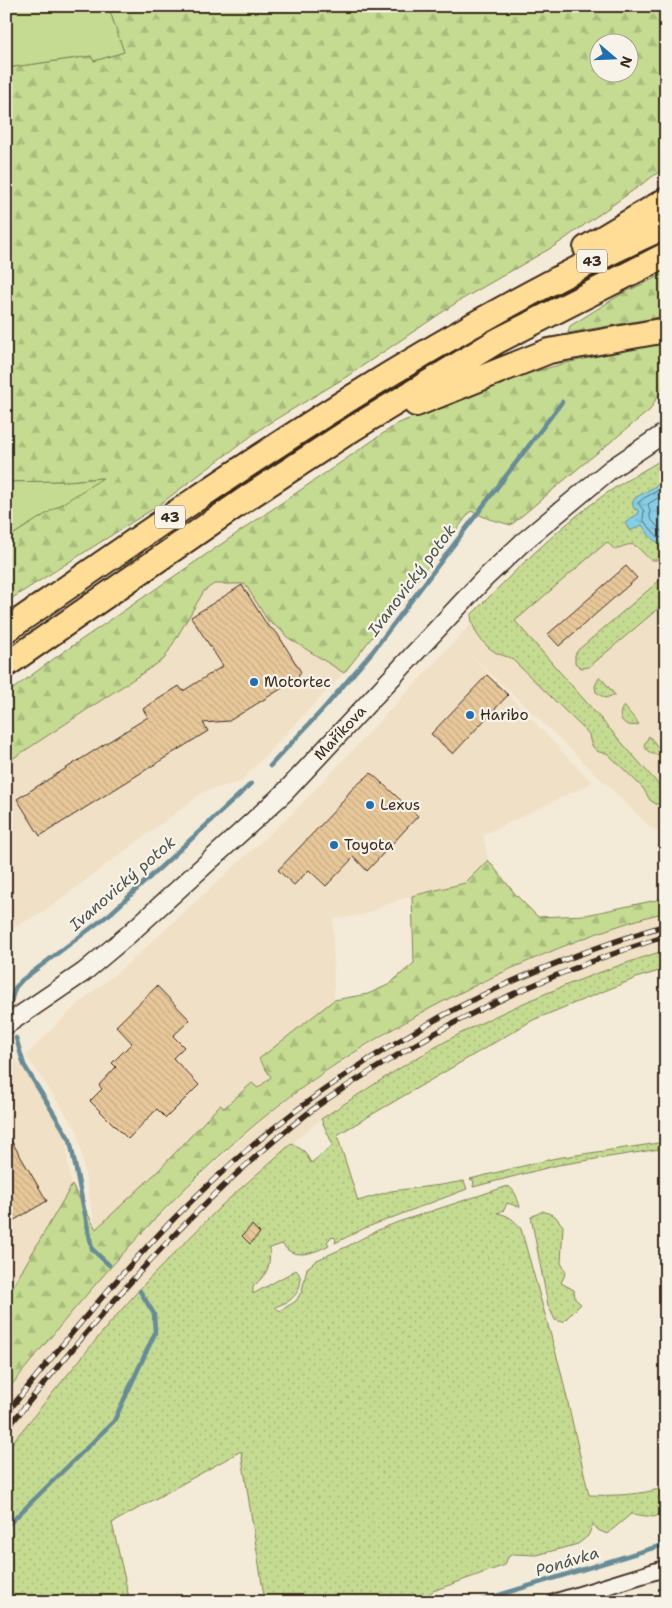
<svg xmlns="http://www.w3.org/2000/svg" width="672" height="1608" viewBox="0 0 672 1608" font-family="'Shantell Sans',sans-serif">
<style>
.built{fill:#f0e0c5}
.grass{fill:url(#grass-dots);stroke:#808258}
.forest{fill:url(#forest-firs);stroke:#808258;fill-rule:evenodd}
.garden{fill:#c4db91;stroke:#808258}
.water{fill:url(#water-ripples);stroke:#688c97}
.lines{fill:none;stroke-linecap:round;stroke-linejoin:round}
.shore{stroke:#596c6e;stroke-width:1}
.stream{stroke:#688c97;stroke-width:4.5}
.building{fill:url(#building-back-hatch);stroke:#3b2a1e}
.minor-casing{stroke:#3b2a1e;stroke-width:19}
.tertiary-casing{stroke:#3b2a1e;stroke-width:21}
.trunk-casing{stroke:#3b2a1e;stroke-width:28}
.minor{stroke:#f7f3e8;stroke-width:15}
.tertiary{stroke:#f7f3e8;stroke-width:18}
.trunk{stroke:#ffdd96;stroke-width:24}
.rail-casing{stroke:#3b2a1e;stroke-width:5.5}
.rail{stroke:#f7f3e8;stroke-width:4;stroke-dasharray:11;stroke-linecap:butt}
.poi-dot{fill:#1f6fb2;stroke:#f7f3e8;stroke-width:2}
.labels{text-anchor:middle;stroke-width:4.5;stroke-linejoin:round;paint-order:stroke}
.shield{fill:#f7f3e8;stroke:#73665b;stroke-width:1}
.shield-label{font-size:14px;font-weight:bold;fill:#3b2a1e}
.poi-label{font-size:15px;fill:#3b2a1e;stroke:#f7f3e8;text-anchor:start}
.street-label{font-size:15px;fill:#3b2a1e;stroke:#f7f3e8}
.water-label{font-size:16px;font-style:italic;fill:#4e5350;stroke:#f7f3e8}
</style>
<defs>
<pattern id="grass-dots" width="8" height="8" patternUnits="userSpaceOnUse" patternTransform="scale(1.25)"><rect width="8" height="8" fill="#c4db91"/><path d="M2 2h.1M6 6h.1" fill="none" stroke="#a9bc7d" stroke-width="1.8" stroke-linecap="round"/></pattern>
<pattern id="forest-firs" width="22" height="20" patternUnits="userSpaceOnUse" patternTransform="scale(1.25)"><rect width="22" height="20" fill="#c4db91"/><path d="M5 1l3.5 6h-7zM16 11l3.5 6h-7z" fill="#a9bc7d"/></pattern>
<pattern id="water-ripples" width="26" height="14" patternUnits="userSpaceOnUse" patternTransform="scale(1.25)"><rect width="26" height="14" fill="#86cee7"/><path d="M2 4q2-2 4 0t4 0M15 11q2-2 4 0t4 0" fill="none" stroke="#75b1c6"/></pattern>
<pattern id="building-back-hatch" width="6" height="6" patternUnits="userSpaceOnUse" patternTransform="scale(1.25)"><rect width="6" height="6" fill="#e8c89a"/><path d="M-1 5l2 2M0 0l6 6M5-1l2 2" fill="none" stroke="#c8ac84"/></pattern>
</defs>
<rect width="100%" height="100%" fill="#f4ead8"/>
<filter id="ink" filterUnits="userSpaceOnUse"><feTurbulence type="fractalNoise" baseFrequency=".02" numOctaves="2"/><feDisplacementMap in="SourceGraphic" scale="10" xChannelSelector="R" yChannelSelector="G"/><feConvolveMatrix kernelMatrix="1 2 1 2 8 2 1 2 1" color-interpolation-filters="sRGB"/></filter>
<g filter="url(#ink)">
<path class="built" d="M603,500L653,560L660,559L666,555V836L650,827L562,741L467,651L592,783L483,835L488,860L465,883L398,900L362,915L333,919L334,1000L259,1059L271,1077L257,1088L252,1083L224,1109L220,1106L157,1172L96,1229L85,1175L78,1132L26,1055L77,1005L132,960L296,810L510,583Z
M214,584H245L268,621L280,629L287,637L344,673L240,782L205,791L44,911L6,932V763L164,659L204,591Z
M666,912V950L625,963L521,1004L470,1028L424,1053L375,1083L321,1119L292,1143L222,1205L147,1281L109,1324L6,1450V1392L82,1300L121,1256L197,1179L268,1115L300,1090L356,1053L406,1022L454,995L558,949L613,928Z
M6,1049L24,1069L52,1112L66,1128L68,1168L72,1185L6,1298Z"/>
<path class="grass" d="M666,457V556L661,560H651C634,546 637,539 615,550L607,542L515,621L659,785L666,796V802L662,804H656L650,800L643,788L607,753C595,754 590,745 589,734L511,658C506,656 499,655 495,652C482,644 472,630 471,615C513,573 555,530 604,495C624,481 645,470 666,457Z
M666,575V602L589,667L581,668L575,663V655L578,650Z
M599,678H601L615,695L605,698L596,692L595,686Z
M624,706L639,724C626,730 614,717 624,706Z
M649,736L663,753L658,755C651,754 647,752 644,745Z
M666,950V969L639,977L533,1020L337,1135L358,1201L391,1191L441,1185L464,1181L467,1189L365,1228L335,1243L336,1240L334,1237L330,1238L327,1242L329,1245C314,1253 294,1261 282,1244L270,1248C269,1270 269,1271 253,1287V1294L296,1270C306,1279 298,1296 287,1302C283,1304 279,1305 275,1307L280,1311L296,1301L302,1291L307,1268L317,1260L346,1247L378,1230L398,1222L508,1186C516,1191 517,1198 520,1207L507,1203L504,1210L497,1213C508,1215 514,1219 521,1229L560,1368L589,1495C615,1496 641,1495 666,1487V1512L654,1517L631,1514L607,1534L598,1530L593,1524L588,1536L578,1544L537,1555L513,1554L508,1557L505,1565L433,1591L418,1602H265L241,1451L112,1523L130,1602H6V1450L109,1324L147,1281L222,1205L292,1143L305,1152L311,1163L333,1145L321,1119C370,1087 419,1054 471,1028C534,996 599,971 666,950Z
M666,1142V1148L558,1165L473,1187L474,1181L470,1179L556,1158Z
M543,1211L555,1216L563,1226L561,1263L566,1272L561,1283L574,1290L575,1299L581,1304L563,1322L555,1320L548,1305L531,1217Z"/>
<path class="forest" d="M108,6H666V167L556,245L459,301L343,379L266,425L156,507L6,602V539L101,478L68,481L6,482V68L92,56L94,61L124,52ZM600,42H630V72H600Z
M666,273V316L568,333L570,326L623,293Z
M666,344V381L650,410L581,466L511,525L489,519L471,511L344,673L287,637L280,629L268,621L245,584H214L204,591L164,659L6,763V694L59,655L397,424L490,384L566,363L643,346Z
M488,860L516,895L538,917L586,915L666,898V912C617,924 570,943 524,963C446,997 369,1039 299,1090C188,1172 92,1285 6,1392V1298L72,1185L96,1229L157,1172L220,1105L224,1108L252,1083L258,1088L271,1077L259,1059L334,1000L368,994L388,985L414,963L412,896L465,883Z"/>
<path class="garden" d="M6,6H108L124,52L94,61L91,56L6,68Z
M103,478L6,539V482L68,481Z"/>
<path class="water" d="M666,480V543C654,545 648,534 642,525L630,531L625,523L639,513L637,509L635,510C632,505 632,503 635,498Z"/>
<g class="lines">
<path class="shore" d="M666,486L644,498L638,503L644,511L643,520L658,537L666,538
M666,493L648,504L650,511V518L661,531L666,532"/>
<path class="stream" d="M270,766L325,707L373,651L562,402
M11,1001L15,988L22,980L111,913L251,784
M16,1038L24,1065L70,1140L92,1249L109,1265
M6,1527L114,1421L155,1333L154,1314L140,1291
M476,1602L666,1544"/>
</g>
<path class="building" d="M626,566L637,578L559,646L548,634Z
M242,585L267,625L277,633L301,672L297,679L229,721L203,723L208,731L40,836L17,799L148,717L143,709L179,686L183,691L223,666L191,617Z
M487,675L508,695L453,754L431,734Z
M371,773L418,816L367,871L354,857L326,886L309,870L294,885L278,870L336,809L352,789Z
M157,986L190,1020L173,1036L184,1047L173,1058L199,1085L166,1118L157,1109L128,1139L90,1101L102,1089L99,1085L116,1067L112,1063L132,1043L116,1026Z
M6,1132L47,1201L6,1225Z
M252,1225L260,1233L250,1244L242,1236Z"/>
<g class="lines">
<defs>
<path id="minor" d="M555,1602L666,1568"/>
<path id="tertiary" d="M6,1025L84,972L128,935L284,793L483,580L522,543L611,469L666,432"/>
<path id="trunk" d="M586,248L666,200
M416,404L549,351L666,330
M6,630C218,483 430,333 666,226
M6,665L247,498L354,428L497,341L666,255"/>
</defs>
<use href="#minor" class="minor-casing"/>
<use href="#tertiary" class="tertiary-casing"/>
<use href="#trunk" class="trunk-casing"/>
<use href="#minor" class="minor"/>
<use href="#tertiary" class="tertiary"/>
<use href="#trunk" class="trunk"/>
<defs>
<path id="rail" d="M6,1414C69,1336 133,1256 206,1187C281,1116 368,1055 459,1007C524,973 595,947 666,925
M6,1430C99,1315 194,1201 312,1110C335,1093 361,1077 386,1062C476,1006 565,968 666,936"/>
</defs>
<use href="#rail" class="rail-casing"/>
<use href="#rail" class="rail"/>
</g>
</g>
<g class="poi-dot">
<circle cx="254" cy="682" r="5"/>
<circle cx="470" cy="715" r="5"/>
<circle cx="370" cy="805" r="5"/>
<circle cx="334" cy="845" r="5"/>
</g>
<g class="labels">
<g class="shield">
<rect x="577" y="249.5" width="30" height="23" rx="4"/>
<rect x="155" y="505.5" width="30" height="23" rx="4"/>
</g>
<g class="shield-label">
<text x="592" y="266">43</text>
<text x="170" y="522">43</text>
</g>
<g class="poi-label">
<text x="264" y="687">Motortec</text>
<text x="480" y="720">Haribo</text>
<text x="380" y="810">Lexus</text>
<text x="344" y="850">Toyota</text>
</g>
<g class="street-label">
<text transform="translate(340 733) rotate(-47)" y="5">Maříkova</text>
</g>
<g class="water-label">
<text transform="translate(411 580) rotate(-53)" y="6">Ivanovický potok</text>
<text transform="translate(122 883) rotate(-41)" y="6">Ivanovický potok</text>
<text transform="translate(567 1561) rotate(-17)" y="6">Ponávka</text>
</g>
</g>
<rect width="672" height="1608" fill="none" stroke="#f7f3e8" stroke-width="25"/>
<rect x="12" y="12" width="647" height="1583" fill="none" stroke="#3b2a1e" stroke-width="2" filter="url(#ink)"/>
<g transform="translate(614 58) rotate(109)"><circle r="24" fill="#f7f3e8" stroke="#aca397"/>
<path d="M0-4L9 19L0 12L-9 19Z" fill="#1f6fb2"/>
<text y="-8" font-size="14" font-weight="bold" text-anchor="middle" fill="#3b2a1e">N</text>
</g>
</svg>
